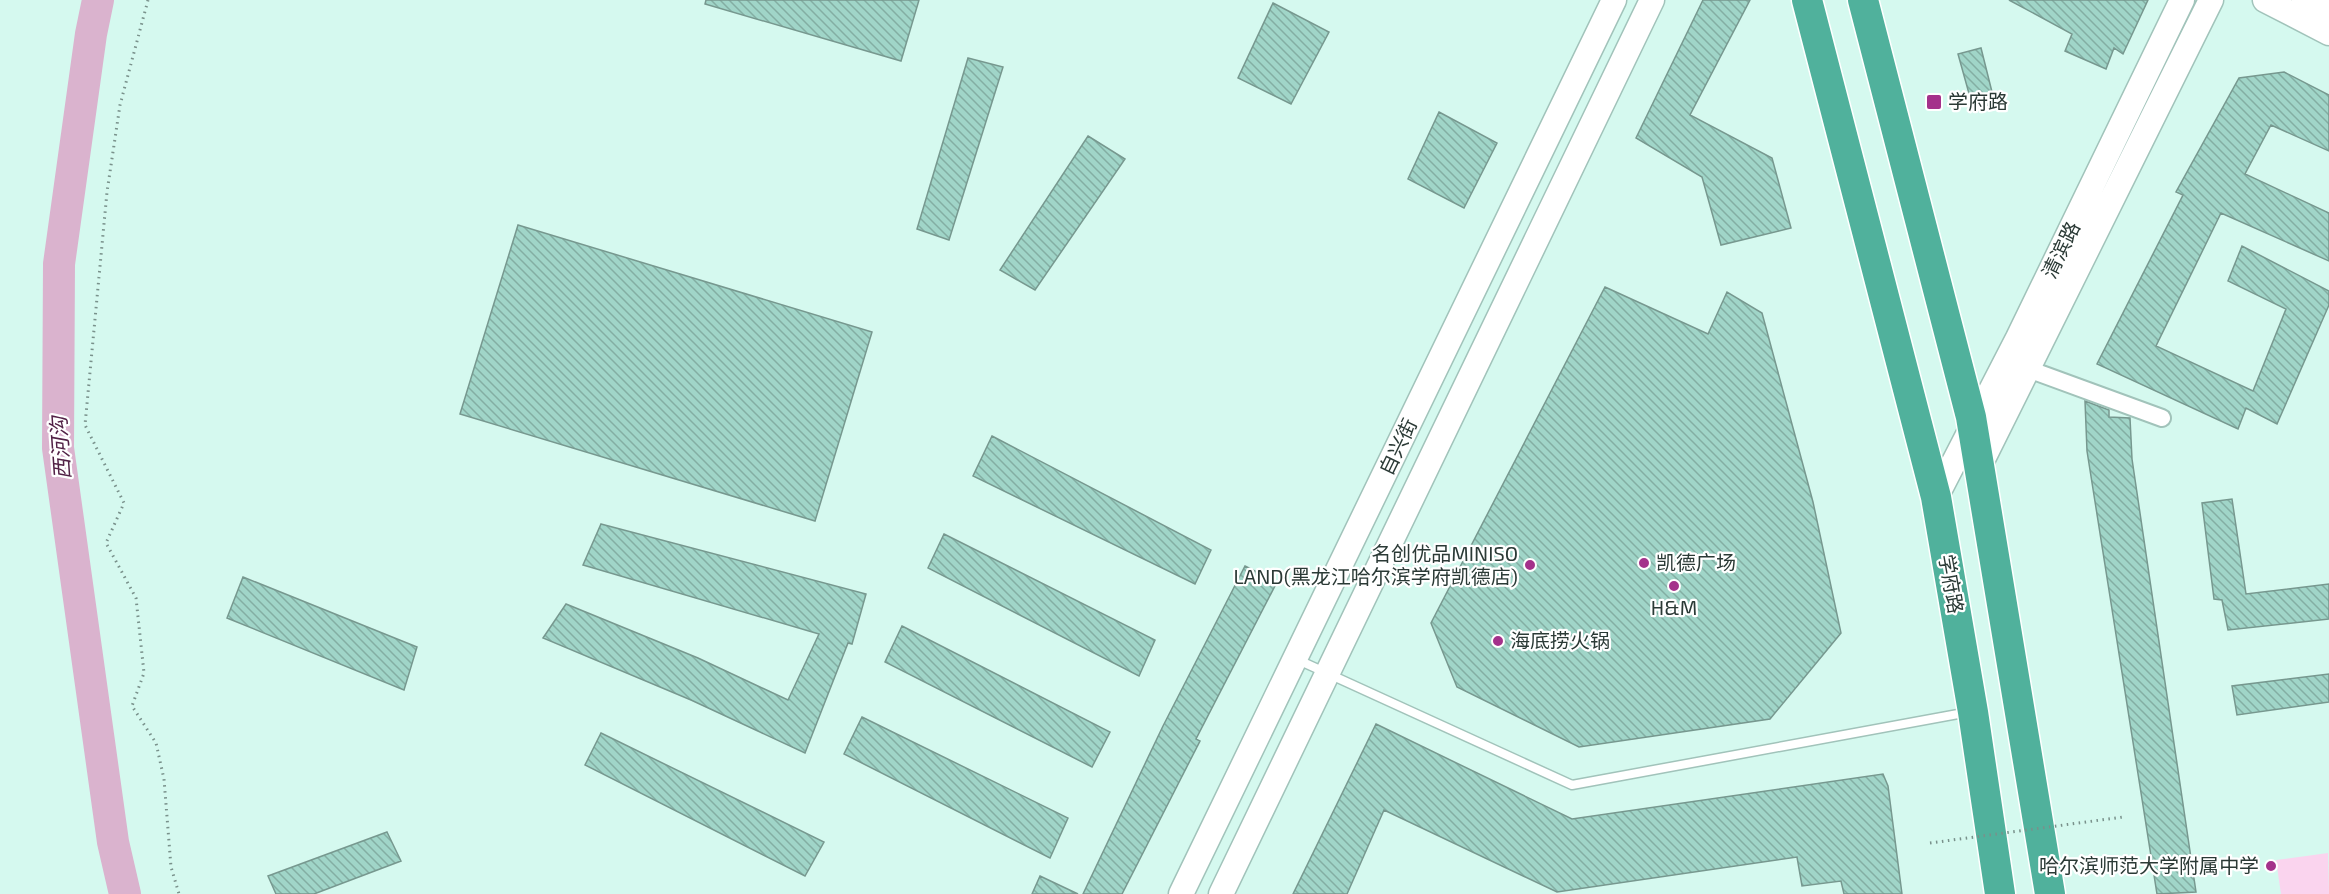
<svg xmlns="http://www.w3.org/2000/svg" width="2329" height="894" viewBox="0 0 2329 894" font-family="'Exo 2','Noto Sans SC',sans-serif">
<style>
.green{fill:#fad4ee}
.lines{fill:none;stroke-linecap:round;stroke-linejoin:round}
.river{stroke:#dab3ce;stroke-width:32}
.building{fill:url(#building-back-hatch);stroke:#77988f;stroke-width:1.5}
.lane-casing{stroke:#a1c3ba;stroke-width:11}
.street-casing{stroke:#a1c3ba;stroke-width:20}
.secondary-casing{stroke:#a1c3ba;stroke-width:27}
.highway-casing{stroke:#fff;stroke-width:33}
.path{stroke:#79918b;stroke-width:3;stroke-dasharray:1.5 4.5;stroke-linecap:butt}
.lane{stroke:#fff;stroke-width:8}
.street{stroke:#fff;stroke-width:16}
.secondary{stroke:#fff;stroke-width:24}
.highway{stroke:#50b19c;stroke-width:30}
.path-bridge{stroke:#79918b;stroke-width:3;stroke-dasharray:1.5 4.5;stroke-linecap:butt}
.poi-dot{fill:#a4318b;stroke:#fff;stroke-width:2}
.labels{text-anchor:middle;stroke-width:4.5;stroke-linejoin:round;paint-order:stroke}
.poi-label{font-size:20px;fill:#2b3a36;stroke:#fff;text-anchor:start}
.street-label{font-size:20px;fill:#2b3a36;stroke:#fff}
.water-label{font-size:21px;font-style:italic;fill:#522146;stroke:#fff}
</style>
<defs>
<pattern id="building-back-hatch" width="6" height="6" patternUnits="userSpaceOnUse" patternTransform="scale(1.5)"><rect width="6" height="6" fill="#a0d5c8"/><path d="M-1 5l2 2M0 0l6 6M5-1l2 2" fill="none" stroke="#83aea3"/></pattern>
</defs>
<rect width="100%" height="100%" fill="#d5f9ef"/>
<path class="green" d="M2328,853L2329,894H2281L2276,860Z"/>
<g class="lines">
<path class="river" d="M98,0L91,34L59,264L58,448L113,842L125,894"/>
</g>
<path class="building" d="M706,0H919L901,61L705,4Z
M1703,0H1750L1690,115L1772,158L1791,228L1721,245L1702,177L1636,138Z
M2009,0H2148L2123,54L2114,48L2106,69L2065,51L2072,34Z
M1273,3L1329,32L1291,104L1238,78Z
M1981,48L1995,104L1973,108L1958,54Z
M968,58L1003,67L949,240L917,229Z
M2284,72L2329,95V151L2271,125L2245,174L2329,213V261L2221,213L2156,346L2253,391L2286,309L2228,281L2242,246L2329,291V305L2277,424L2246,408L2238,429L2097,364L2183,195L2176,192L2239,78Z
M1439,112L1497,143L1464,208L1408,179Z
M1088,136L1125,159L1035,290L1000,270Z
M518,225L872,332L815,521L460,414Z
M1605,287L1708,334L1727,292L1762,313L1813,502L1841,633L1770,719L1579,747L1457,687L1431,623Z
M2085,401L2109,410V417L2130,418L2132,459L2196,892L2157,894L2087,451Z
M992,436L1211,550L1195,584L973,476Z
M2232,499L2246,594L2329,584V619L2228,630L2222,600L2214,599L2202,503Z
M601,524L866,594L852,644L848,643L805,753L691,700L543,638L566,604L698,658L788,700L819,634L583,565Z
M944,534L1155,640L1139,676L928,568Z
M1245,566L1277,582L1196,739L1200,741L1122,894H1083L1163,726Z
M243,577L417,647L404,690L227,618Z
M902,626L1110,732L1092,767L885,662Z
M2329,674V702L2237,715L2232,686Z
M862,717L1068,818L1050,858L844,754Z
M1376,724L1572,819L1883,774L1888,786L1902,894H1844L1841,881L1802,886L1797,857L1557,892L1384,810L1347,894H1293Z
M601,733L824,842L805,876L585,765Z
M387,832L401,861L314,894H276L268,876Z
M1040,876L1078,894H1032Z"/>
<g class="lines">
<defs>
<path id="lane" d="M1296,659L1572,785L1969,712"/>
<path id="street" d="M2028,369L2162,418"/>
<path id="secondary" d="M2265,0L2329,33
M2304,0L2329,12
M1979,467L2211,0
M1936,497L2018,338L2182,0
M1181,894L1614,0
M1221,894L1652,0"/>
<path id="highway" d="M1807,0L1936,497L1973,712L2000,894
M1863,0L1971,417L2050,894"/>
</defs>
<use href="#lane" class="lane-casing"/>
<use href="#street" class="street-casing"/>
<use href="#secondary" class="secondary-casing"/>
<use href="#highway" class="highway-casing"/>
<path class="path" d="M148,0L120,105L107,192L85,425L124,503L106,543L136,598L144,673L132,706L156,743L164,779L171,867L179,894"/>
<use href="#lane" class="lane"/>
<use href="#street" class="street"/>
<use href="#secondary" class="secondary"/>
<use href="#highway" class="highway"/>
<path class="path-bridge" d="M1930,843L2123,817"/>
</g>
<g class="poi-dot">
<rect x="1926" y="94" width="16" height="16" rx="3"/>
<circle cx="1644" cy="563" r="6"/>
<circle cx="1530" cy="565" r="6"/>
<circle cx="1674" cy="586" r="6"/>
<circle cx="1498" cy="641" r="6"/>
<circle cx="2271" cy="866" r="6"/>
</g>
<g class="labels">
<g class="poi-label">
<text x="1948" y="109">学府路</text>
<text x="1518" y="561" text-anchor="end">名创优品MINISO<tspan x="1518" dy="23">LAND(黑龙江哈尔滨学府凯德店)</tspan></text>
<text x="1656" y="570">凯德广场</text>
<text x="1674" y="615" text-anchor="middle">H&amp;M</text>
<text x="1510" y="648">海底捞火锅</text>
<text x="2259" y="873" text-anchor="end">哈尔滨师范大学附属中学</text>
</g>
<g class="street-label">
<text transform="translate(2061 250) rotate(-64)" y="7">清滨路</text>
<text transform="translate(1398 447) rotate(-64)" y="7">自兴街</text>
<text transform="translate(1951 584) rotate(80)" y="7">学府路</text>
</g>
<g class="water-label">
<text transform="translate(61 448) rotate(-94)" y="7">西河沟</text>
</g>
</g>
</svg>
